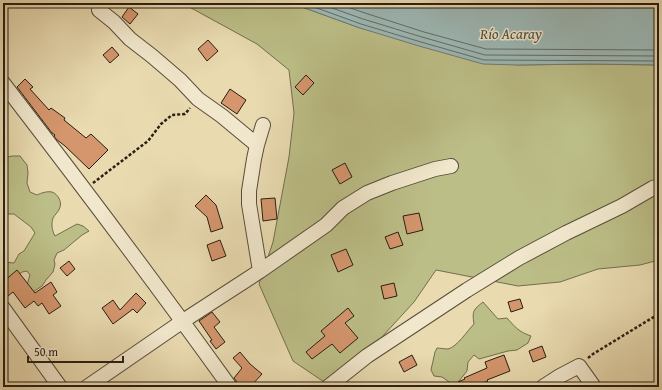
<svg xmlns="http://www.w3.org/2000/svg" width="662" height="390" viewBox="0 0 662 390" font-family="'Gentium Book Plus',serif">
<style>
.green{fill:#bcbe87;stroke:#726e4d}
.water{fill:#9cb8b6;stroke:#6e7a75}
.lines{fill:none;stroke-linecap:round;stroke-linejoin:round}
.shore{stroke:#626b64;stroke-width:1}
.building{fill:#d5966e;stroke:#281e13}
.street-casing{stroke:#584d3a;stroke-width:16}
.path{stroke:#281e13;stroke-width:2.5;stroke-dasharray:3 2;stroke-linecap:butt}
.street{stroke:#f1e7cc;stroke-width:14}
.labels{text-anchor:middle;stroke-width:3;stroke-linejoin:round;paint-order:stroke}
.water-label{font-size:15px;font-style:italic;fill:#4b4c44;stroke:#f1e7cc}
</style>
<rect width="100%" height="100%" fill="#e9dab0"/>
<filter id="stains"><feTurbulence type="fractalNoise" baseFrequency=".005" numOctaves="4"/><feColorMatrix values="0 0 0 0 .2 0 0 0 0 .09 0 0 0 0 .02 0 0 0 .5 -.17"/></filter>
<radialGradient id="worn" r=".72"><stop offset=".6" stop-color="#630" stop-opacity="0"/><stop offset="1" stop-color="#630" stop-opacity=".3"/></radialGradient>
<path class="green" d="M182,3H291L360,28L517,65L590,64L659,65V260L640,265L598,269L560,282L518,286L436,270L414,302L359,362L327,384L293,361L259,284L273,242L289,157L294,113L289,70L257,44Z
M12,156H20L27,165L28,173L27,183L30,192L37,195C41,193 47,191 52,192C58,194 62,202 60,207C59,212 55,214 53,218C51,224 52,231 55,236L77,224L83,226L89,231L82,235L64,250L57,253L54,260L55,264L53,272L46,280L42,286L33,292L26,288L30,275L27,271L22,272L14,279L3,283V262L14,263L19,254L24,251L35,233L31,227L14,214H3V158Z
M483,302L498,319L507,318C515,327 519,332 531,336L528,343L517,350L508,351L479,359L474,355L468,362L467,371L455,386L442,377L434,376L431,370L435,352L437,348C440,348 444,349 448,349C457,347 467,331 474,324C472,311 473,310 483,302Z"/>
<path class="water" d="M291,3H659V65L590,64L517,65L483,64L419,46L360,28Z"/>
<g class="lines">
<path class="shore" d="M303,3L361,24L421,42L484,60L659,61
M318,3L363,19L422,37L485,55L659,56
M336,3L365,13L424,32L486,49L659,50"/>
</g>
<path class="building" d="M129,7L138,14L130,24L122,17Z
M208,40L218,51L207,61L198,49Z
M112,47L119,55L110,63L103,55Z
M306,75L314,83L303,95L295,87Z
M25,79L33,87L30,89L49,110L51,108L65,118L64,120L86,138L91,134L108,150L89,169L65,146L56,139L54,136L55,135L52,133L17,87Z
M230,89L246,100L237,114L221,103Z
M345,163L352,177L340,184L332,170Z
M206,195L216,205L223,228L211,232L207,217L195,206Z
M275,198L277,219L263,221L261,199Z
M419,213L423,230L407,234L403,216Z
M398,232L403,245L390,249L385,237Z
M220,240L226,256L212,261L207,245Z
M346,249L353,265L338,272L331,255Z
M69,261L75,269L67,276L60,268Z
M17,270L35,293L51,282L57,292L53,295L61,306L49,314L42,303L38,306L34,301L25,308L13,292L3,300V282Z
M394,283L397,296L384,299L381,286Z
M136,293L146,303L137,313L133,309L113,324L102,308L113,300L120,310Z
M520,299L523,308L511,312L508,302Z
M348,308L354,316L345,323L358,338L340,353L332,344L312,359L306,352L325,336L321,331Z
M212,312L220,322L214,327L225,342L216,349L210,341L212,340L199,321Z
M542,346L546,357L533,362L529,351Z
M240,352L250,364L262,374L250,387H238L237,382L234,378L242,368L233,358Z
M412,355L417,365L404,372L399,362Z
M504,355L510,371L487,380L488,381L473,387H447L465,379L464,378L487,368L485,362Z"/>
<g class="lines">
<defs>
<path id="street" d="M99,10L114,22L130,39L152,56L180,80L198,99L222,116L257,145
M3,83C80,183 156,284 230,387
M260,271L249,204V191L254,159L257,145L263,125
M3,308L60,387
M87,387L183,321L260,271L326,225L343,208L367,193L392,183L435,169L451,166
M328,387L367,356L467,290L519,258L566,233L622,206L653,188L659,186
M543,387L560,376L579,366L594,387"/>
</defs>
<use href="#street" class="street-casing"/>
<path class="path" d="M93,183L148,141L161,124L172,115L185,114L190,108
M588,358L593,354L652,318L659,315"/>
<use href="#street" class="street"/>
</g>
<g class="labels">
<g class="water-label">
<text x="511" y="39">Río Acaray</text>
</g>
</g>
<rect width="662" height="390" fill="none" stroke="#e9dab0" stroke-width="16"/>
<rect x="4" y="4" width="654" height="382" fill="none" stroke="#281e13" stroke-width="2"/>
<rect x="8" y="8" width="646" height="374" fill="none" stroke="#281e13"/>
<path d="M28 356v6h95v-6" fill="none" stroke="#281e13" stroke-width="2"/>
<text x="34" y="356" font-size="12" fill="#281e13" stroke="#f1e7cc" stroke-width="3" paint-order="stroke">50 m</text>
<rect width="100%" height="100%" filter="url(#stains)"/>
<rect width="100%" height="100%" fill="url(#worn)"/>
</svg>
